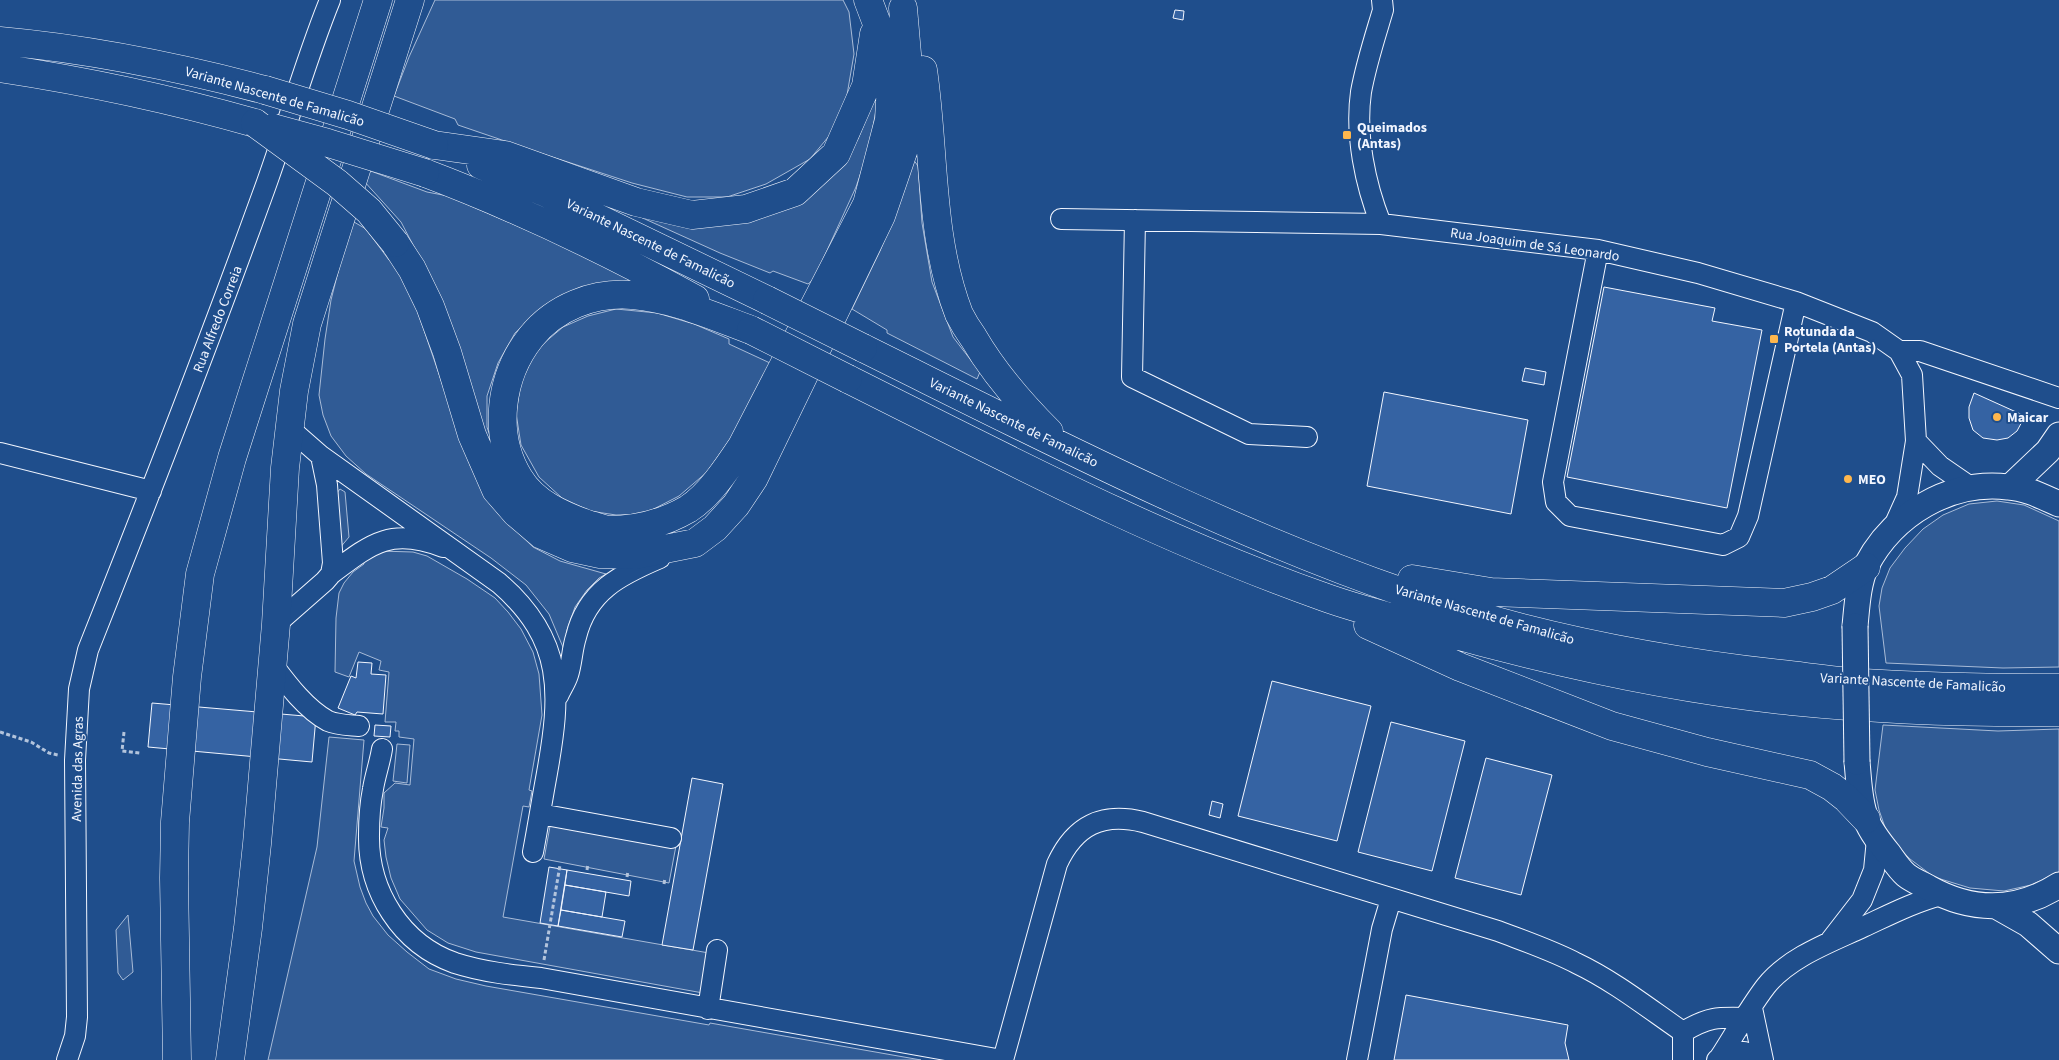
<svg xmlns="http://www.w3.org/2000/svg" width="2059" height="1060" viewBox="0 0 2059 1060" font-family="'Source Sans 3',sans-serif">
<style>
.built{fill:#305b95;stroke:#a8bbd7}
.building{fill:#3563a3;stroke:#f2f6ff}
.lines{fill:none;stroke-linecap:round;stroke-linejoin:round}
.minor-casing{stroke:#f2f6ff;stroke-width:22}
.major-casing{stroke:#f2f6ff;stroke-width:27}
.highway-casing{stroke:#f2f6ff;stroke-width:29}
.path{stroke:#b3c4dc;stroke-width:3;stroke-dasharray:4 2.5;stroke-linecap:butt}
.minor{stroke:#1f4e8c;stroke-width:20}
.major{stroke:#1f4e8c;stroke-width:25}
.highway{stroke:#1f4e8c;stroke-width:28}
.major-bridge-casing{stroke:#f2f6ff;stroke-width:27;stroke-linecap:butt}
.highway-bridge-casing{stroke:#f2f6ff;stroke-width:29;stroke-linecap:butt}
.major-bridge{stroke:#1f4e8c;stroke-width:25}
.highway-bridge{stroke:#1f4e8c;stroke-width:28}
.poi-dot{fill:#ffb74d;stroke:#1f4e8c;stroke-width:2}
.labels{text-anchor:middle;stroke-width:4;stroke-linejoin:round;paint-order:stroke}
.street-label{font-size:14px;fill:#f2f6ff;stroke:#1f4e8c}
.poi-label{font-size:14px;font-weight:bold;fill:#f2f6ff;stroke:#1f4e8c;text-anchor:start}
</style>
<rect width="100%" height="100%" fill="#1f4e8c"/>
<path class="built" d="M435,0H843L849,12L854,54L847,95L834,130L810,159L766,184L727,197H687L632,183L540,153L458,125L455,119L394,96L409,57Z
M876,95L878,99L869,149L856,187L814,279L808,284L773,271L770,273L720,253L583,191L697,224L843,160L858,139Z
M913,159L918,166L922,223L932,282L953,337L980,372L977,379L887,333V330L852,309L880,251L894,216Z
M368,170L427,192L448,196L550,240L647,287L573,291L545,305L515,333L498,363L487,396V427L500,466L487,445L422,262L401,222L363,180Z
M354,222L366,229L389,260L394,258L414,301L470,465L486,497L509,524L533,547L560,561L606,574L599,578L587,590L575,607L567,630L565,652L549,614L526,585L491,558L366,474L346,456L331,436L323,415L319,395L325,339L331,300L348,232Z
M616,309L657,313L694,324L729,339V344L770,363L746,416L707,472L679,496L644,514L616,515L590,511L562,498L539,477L521,445L516,413L521,382L537,349L563,327L588,316Z
M340,489L345,492L349,537L339,549L333,498Z
M1997,501L2024,505L2059,521V667L2003,668L1886,663L1879,606L1882,588L1890,568L1905,548L1923,529L1943,515L1969,504Z
M379,551L413,552L427,556L467,579L495,598L508,612L521,629L533,652L539,674L542,715L529,790L532,791L529,807L523,806L503,917L709,953L703,993L476,952L448,943L427,930L400,899L391,878L386,857L384,840L388,828L381,827L384,808V793L395,783L410,785L414,739L399,737V731H395L396,722H385L389,672L379,670L381,661L359,652L349,677L335,672L336,618L339,593L344,583L353,572L364,564L362,557Z
M1883,725L1998,731L2059,729V872L2031,885L2004,891L1970,888L1934,877L1910,859L1888,836L1879,810L1875,790Z
M329,737L364,740L354,861L360,887L366,903L373,916L388,935L407,952L429,969L456,979L486,986L709,1025L710,1023L921,1060H268L317,847Z
M397,744L410,745L407,783L393,781Z
M551,821L678,835L669,883L544,859Z
M128,915L133,972L123,980L118,973L116,930Z"/>
<path class="building" d="M1175,10L1184,11L1183,20L1173,18Z
M1604,287L1715,308L1712,321L1762,330L1727,508L1567,477Z
M1525,368L1546,372L1544,385L1522,381Z
M1384,392L1528,420L1511,514L1367,486Z
M1974,393L2025,416L2017,431L2008,438L1997,440L1983,438L1973,430L1969,418V407Z
M358,662L372,663L371,674L386,675L383,714L357,712L355,715L338,708L351,676L356,678Z
M1272,681L1371,706L1337,841L1238,816Z
M152,703L316,717L312,762L148,747Z
M1391,722L1465,741L1432,871L1358,852Z
M375,725L391,726L390,737L374,736Z
M1486,758L1552,775L1521,895L1455,878Z
M692,778L723,784L693,950L662,945Z
M1212,801L1223,804L1220,818L1209,815Z
M549,867L567,870L558,926L540,923Z
M567,870L631,881L629,896L565,885Z
M565,885L606,892L602,917L561,910Z
M561,910L625,921L622,937L558,926Z
M1406,995L1568,1025L1565,1043L1569,1060H1394Z"/>
<g class="lines">
<defs>
<path id="minor" d="M1061,219L1381,224L1598,250L1698,273L1796,302L1872,332L1899,351L1912,375L1916,441L1907,497L1894,526
M1135,220L1132,377L1249,434L1307,437
M1381,224C1365,184 1355,135 1361,92C1366,64 1375,37 1383,10L1382,0
M1598,250L1553,482L1556,502L1570,516L1723,545L1739,537L1748,516L1796,302
M1899,351H1920L2059,398
M1916,441L1940,466L1972,488
M0,453L151,491
M321,456L499,583C565,640 561,694 547,773C542,800 538,826 533,852
M331,574C372,543 391,527 443,547
M276,624L325,581L331,574L333,563L327,485L321,456L289,428
M273,665C288,685 306,709 328,721C337,725 349,725 359,726
M558,696C561,689 566,682 568,675C572,663 572,649 576,637C587,591 620,575 660,558
M382,749C380,762 375,776 373,789C370,804 369,820 369,835C368,891 401,944 455,963C483,972 512,975 541,978L1002,1060
M540,814L671,838
M1831,940L1862,900L1874,870L1877,839
M1752,1008L1763,1060
M708,1009L717,950
M1683,1032C1708,1017 1717,1017 1746,1018
M1683,1032V1060
M1720,1057C1735,1034 1749,1008 1766,986C1789,957 1831,942 1863,927C1889,915 1914,902 1941,895
M67,1060L75,1036L77,1017L75,760L79,689L88,650C148,499 207,348 262,196C286,131 304,64 330,0
M1003,1060L1057,864C1075,825 1102,812 1143,822L1498,931C1524,941 1551,950 1576,963C1614,981 1648,1008 1683,1032
M1357,1060L1382,929L1391,899
M1717,1060C1729,1048 1748,1049 1760,1060"/>
<path id="major" d="M2010,487L2048,451L2059,435
M1855,626C1857,606 1858,584 1866,566C1893,514 1950,480 2008,487C2026,488 2043,497 2059,504
M1857,762C1859,781 1859,801 1866,819C1871,832 1880,843 1889,854C1894,861 1899,869 1906,875C1912,880 1922,884 1929,888C1972,912 2017,912 2059,885
M1998,907L2028,924L2059,951"/>
<path id="highway" d="M0,41C90,49 178,67 265,90
M0,68C86,81 171,99 255,123
M923,70C935,151 929,236 959,314C963,322 968,330 973,337C994,373 1020,403 1049,432
M434,145L505,155L636,202L692,215L746,209L795,192L836,154L866,86L874,34
M481,165L546,193L767,300
M425,173C518,208 607,251 695,299
M395,243L412,269L430,306L447,352L472,435L496,490L516,513L542,535L572,548L600,554L635,555L695,543L715,528L736,505L754,478L881,216L907,140L909,77L903,8
M751,330C713,316 673,298 632,295C594,292 555,307 531,337C500,376 492,434 519,478C534,503 563,516 590,525C596,526 602,529 608,530C636,530 664,523 688,509C709,496 728,467 742,446L867,204L889,120L891,83L885,45L868,0
M863,348C1041,436 1218,528 1405,593C1527,635 1654,660 1781,674C1808,677 1836,681 1863,683C1928,687 1994,688 2059,688
M848,379C1004,457 1159,539 1324,597C1360,610 1398,619 1434,629C1551,662 1671,689 1791,701C1880,710 1970,713 2059,712
M1412,579L1491,592L1784,603L1812,597L1832,590L1866,567
M1368,625L1460,667L1612,726L1707,752L1810,775L1832,787L1846,798L1866,819
M177,1060L174,878L175,822L187,677L200,574L232,458L378,0
M230,1060L248,928L257,844L276,624L285,468L294,391L307,324L410,0"/>
</defs>
<use href="#minor" class="minor-casing"/>
<use href="#major" class="major-casing"/>
<use href="#highway" class="highway-casing"/>
<path class="path" d="M0,732L31,742L49,753L58,755
M124,732L122,751L140,753
M587,870L588,864
M627,877L628,871
M664,884L665,878
M544,960L560,865"/>
<use href="#minor" class="minor"/>
<use href="#major" class="major"/>
<use href="#highway" class="highway"/>
<defs>
<path id="major-bridge" d="M1855,626L1857,762"/>
<path id="highway-bridge" d="M265,90L348,115L434,145
M255,123L337,183L369,211L395,243
M273,128L328,143L425,173
M767,300L863,348
M751,330L848,379"/>
</defs>
<use href="#major-bridge" class="major-bridge-casing"/>
<use href="#highway-bridge" class="highway-bridge-casing"/>
<use href="#major-bridge" class="major-bridge"/>
<use href="#highway-bridge" class="highway-bridge"/>
</g>
<g class="poi-dot">
<rect x="1342" y="130" width="10" height="10" rx="2.5"/>
<rect x="1769" y="334" width="10" height="10" rx="2.5"/>
<circle cx="1997" cy="417" r="5"/>
<circle cx="1848" cy="479" r="5"/>
</g>
<g class="labels">
<g class="street-label">
<text transform="translate(275 96) rotate(16)" y="5">Variante Nascente de Famalicão</text>
<text transform="translate(651 243) rotate(26)" y="5">Variante Nascente de Famalicão</text>
<text transform="translate(1535 244) rotate(8)" y="5">Rua Joaquim de Sá Leonardo</text>
<text transform="translate(217 319) rotate(-69)" y="5">Rua Alfredo Correia</text>
<text transform="translate(1014 422) rotate(26)" y="5">Variante Nascente de Famalicão</text>
<text transform="translate(1485 614) rotate(16)" y="5">Variante Nascente de Famalicão</text>
<text transform="translate(1913 682) rotate(3)" y="5">Variante Nascente de Famalicão</text>
<text transform="translate(77 769) rotate(-89)" y="5">Avenida das Agras</text>
</g>
<g class="poi-label">
<text x="1357" y="132">Queimados<tspan x="1357" dy="16">(Antas)</tspan></text>
<text x="1784" y="336">Rotunda da<tspan x="1784" dy="16">Portela (Antas)</tspan></text>
<text x="2007" y="422">Maicar</text>
<text x="1858" y="484">MEO</text>
</g>
</g>
</svg>
